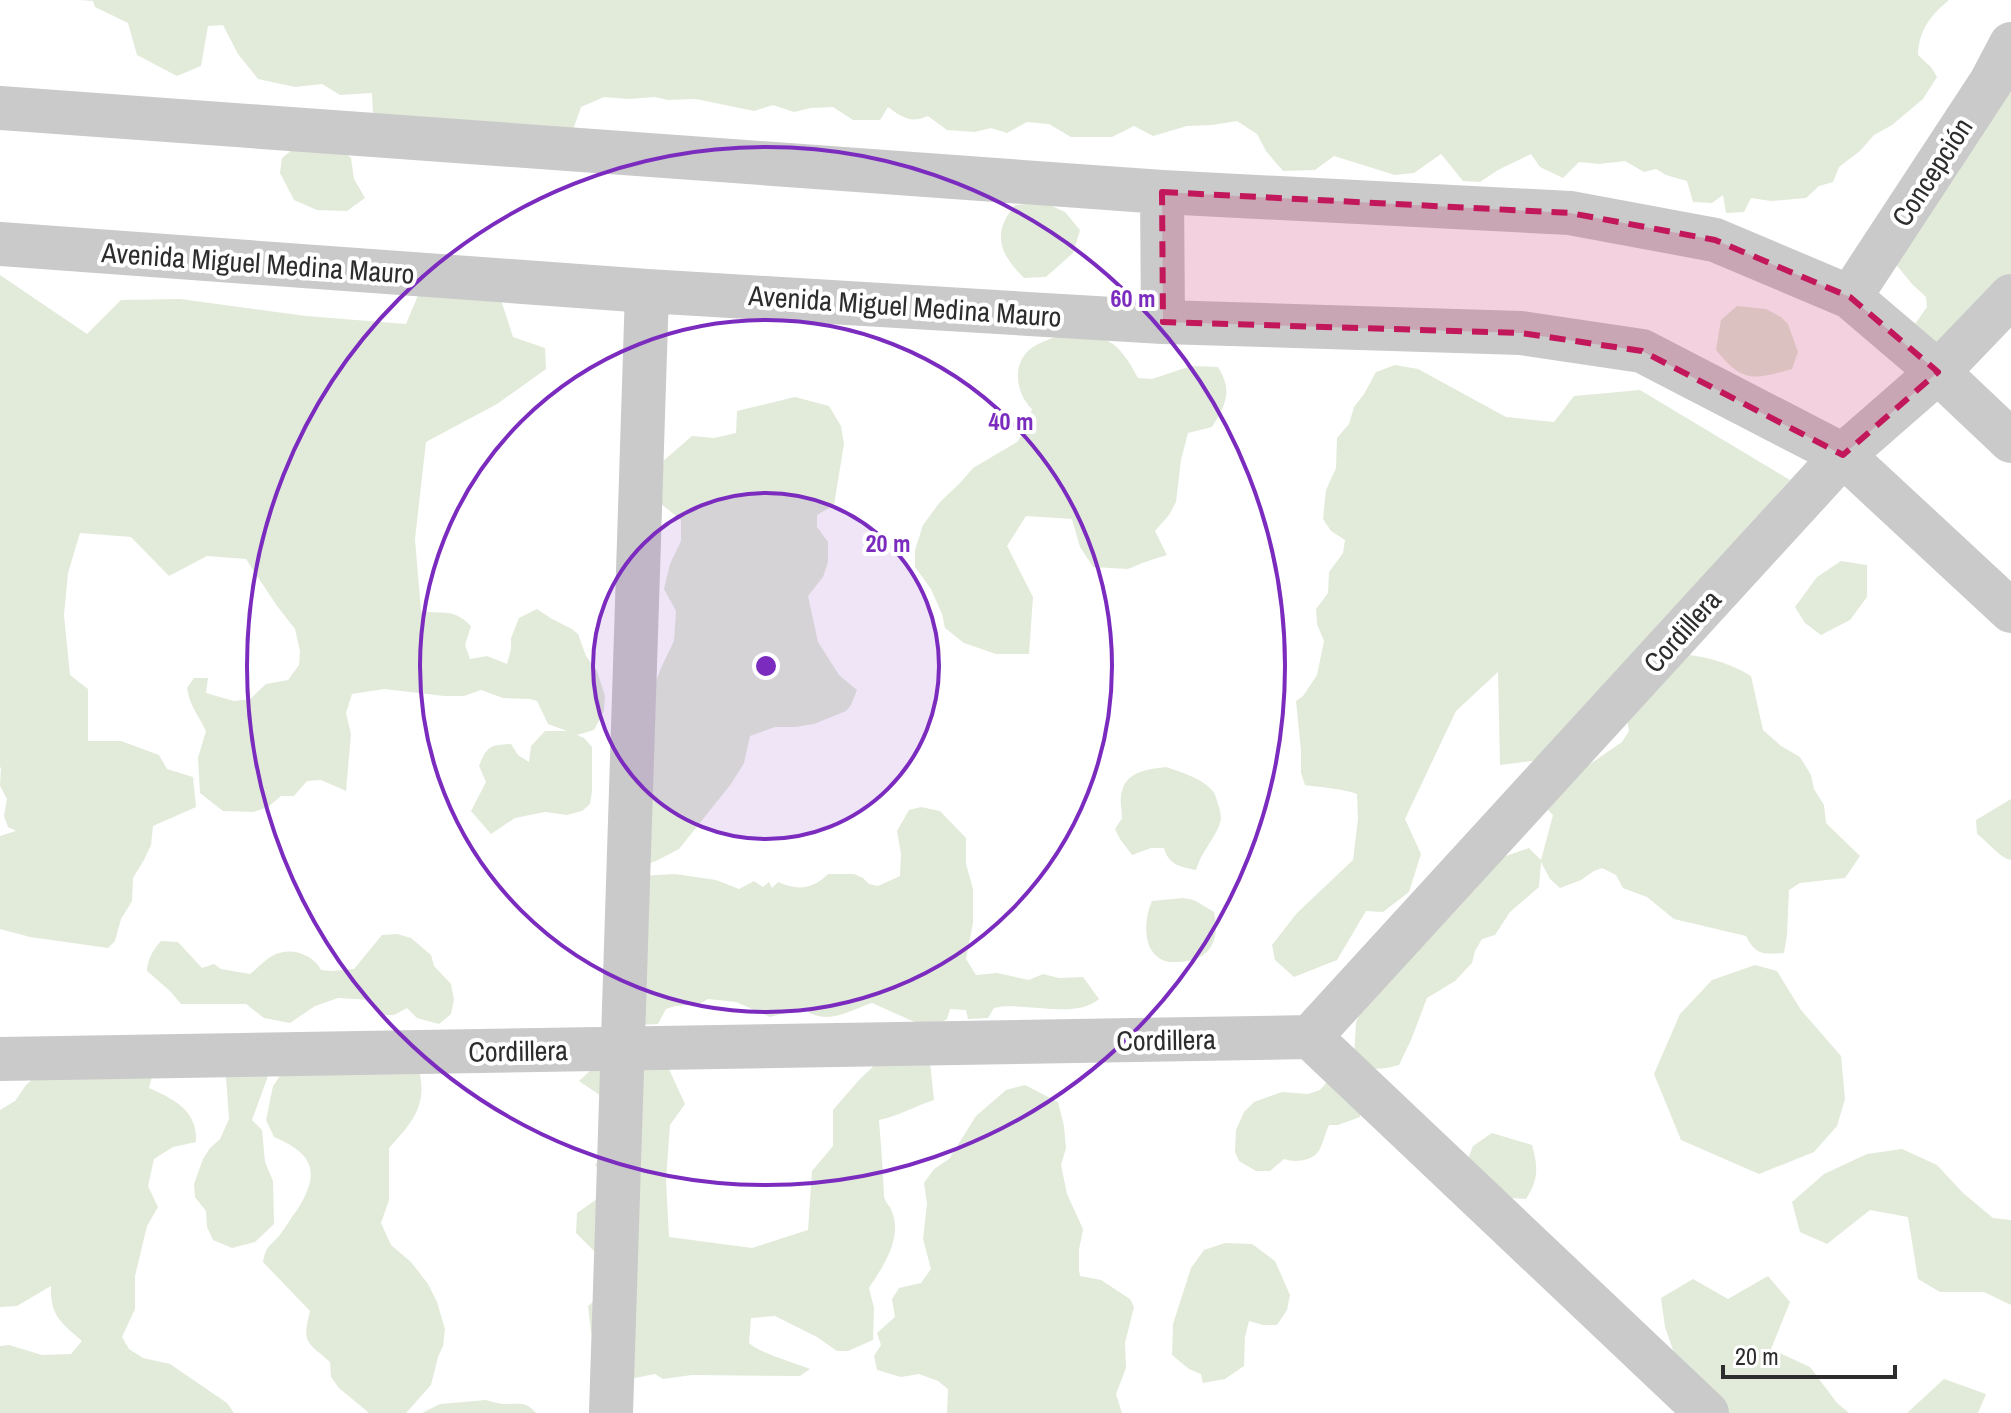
<svg xmlns="http://www.w3.org/2000/svg" width="2011" height="1413" viewBox="0 0 2011 1413" font-family="'Archivo Narrow',sans-serif">
<style>
.green{fill:#e2ebda}
.lines{fill:none;stroke-linecap:round;stroke-linejoin:round}
.minor{stroke:#cacaca;stroke-width:44}
.marked{fill:#c2185b;fill-opacity:0.2;stroke:#c2185b;stroke-width:6;stroke-dasharray:16 10;stroke-linejoin:round}
.ring{fill:none;stroke:#7b2cbf;stroke-width:4}
.labels{text-anchor:middle;stroke-width:8;stroke-linejoin:round;paint-order:stroke}
.street-label{font-size:28px;fill:#2d2d2d;stroke:#fff}
.centre{fill:#7b2cbf;stroke:#fff;stroke-width:4}
.ring-label{font-size:24px;text-anchor:middle;font-weight:bold;fill:#7b2cbf;stroke:#fff;stroke-width:8;stroke-linejoin:round;paint-order:stroke}
</style>
<rect width="100%" height="100%" fill="#fff"/>
<path class="green" d="M79,0H1949C1930,16 1919,30 1918,55L1931,67L1937,77L1923,99L1892,125L1874,135L1860,151L1839,167L1833,182L1819,186L1806,198L1771,201L1751,198L1744,212L1726,213L1723,195L1712,203L1693,202L1687,181L1666,175L1656,169L1644,172L1625,161L1599,164L1579,162L1563,178L1540,167L1531,154L1498,170L1480,182L1463,181L1441,154L1414,173L1395,175L1334,156L1315,170L1283,171L1266,151L1257,134L1237,121L1212,125L1187,126L1153,136L1134,126L1112,137H1071L1049,124L1027,122L1007,133L991,128L975,132L947,130L928,116C910,124 902,117 888,107L880,120H853L833,107L811,108L794,112L773,105L754,111L696,99L668,100L655,97L629,99L604,97L581,107L574,127L576,150L373,114L372,93L340,95L322,84L295,87L258,79L238,54L223,25L208,26L201,66L177,76L137,55L128,23L95,7L93,1Z
M2009,93H2011V276L1935,361L1915,324L1927,307L1926,297L1912,284L1893,261Z
M304,140L338,145L351,158L354,179L365,198L347,211L317,210L294,200L280,173L282,158Z
M1043,202L1065,212L1080,230L1073,253L1046,277L1024,278C1000,254 991,234 1015,205Z
M427,274L501,300L513,337L545,348L546,369L497,404L426,442L415,539L421,611C444,615 452,607 471,626L465,645L470,659L487,656L507,664L511,649V638L519,618L537,609L552,619L572,629L578,634L586,656L597,671L605,696L604,711L594,730L577,735L584,738L592,747V791L590,804L582,811L567,815L545,812L515,818L491,834L471,811L486,782L479,766C487,746 490,745 511,744L518,755L529,762L531,746L545,731H567L548,724L537,701L530,699L503,698L481,690L464,696H444L384,689L352,694L346,713L351,734L346,791L321,780L307,781L294,796H281L268,807L253,812L223,811L200,793L198,758L206,731C198,714 190,707 187,688L194,678H208L206,693L234,701L250,699L266,684L288,680L299,665L300,651L295,629L277,606L246,559L207,556L169,576L131,537L80,533L68,573L64,615L70,675L88,689V741H121L159,755L167,769L193,777L196,807L153,826L151,845L144,860L133,878L132,901L121,919L115,941L108,948L30,937L0,929V836L16,831L8,827L4,816L7,799L0,786L1,768L0,767V275L87,334L121,300L180,299L306,316L406,324Z
M1737,306L1766,309L1781,317L1788,324L1798,352L1792,369C1753,380 1743,383 1716,350L1721,320Z
M1065,333C1107,335 1118,340 1138,378L1152,379L1191,366L1218,367C1233,391 1226,404 1212,427L1188,433L1181,460L1176,502L1169,515L1155,531L1167,555L1145,562L1128,569L1093,567L1080,547L1072,519L1026,516L1007,546L1033,597L1029,654H996L964,643L945,628L942,614L931,589L915,567V550L923,525L940,502L960,483L973,468L1017,442L1026,429L1032,409C1017,395 1011,366 1029,350C1038,342 1054,338 1065,333Z
M1395,365L1418,369L1506,417L1554,422L1574,396L1640,390L1790,480L1540,760L1500,765L1498,672L1456,711L1405,819L1421,854L1409,892L1383,912L1366,911L1337,960L1294,977L1275,960L1272,945L1297,913L1353,860L1358,819L1357,794C1340,788 1324,788 1305,785L1301,773V751L1296,701L1303,696L1317,675L1324,641L1317,624L1316,609L1328,593L1329,572L1343,553L1345,540L1331,531L1323,519L1326,490L1336,468L1337,438L1349,424L1354,407L1364,394L1376,372Z
M795,397L829,406L841,426L844,444L834,505L817,515V527L828,542V562L823,577L808,596L818,642L839,675L857,690L851,705L846,711L814,724L795,727H775L750,736L744,763L731,784L679,849L656,861L637,867L646,707L661,668L674,641L676,611L664,589L670,564L681,541V520L660,503L663,477L662,462L692,436L714,438L736,433L737,411Z
M1841,561L1867,565V597L1850,620L1821,635L1805,623L1795,607L1817,577Z
M1673,654C1699,654 1729,662 1751,676L1763,730L1781,746L1800,757L1811,775L1814,789L1824,805L1826,823L1860,856L1845,878L1800,883L1789,890L1787,935L1784,953C1764,954 1756,956 1746,936L1674,919L1647,897L1623,888L1616,875L1602,868L1594,871L1581,880L1560,888L1550,879L1541,862L1539,887L1510,912L1495,935L1482,939L1475,951L1472,963L1455,981L1427,998L1411,1040L1399,1065C1379,1070 1370,1072 1354,1058L1356,1022L1363,1008L1457,896L1475,890L1494,860L1529,848L1541,860L1553,815L1548,810L1568,779L1622,742L1629,731L1626,714Z
M1166,767C1181,772 1201,778 1212,790C1216,794 1217,802 1219,807C1221,814 1222,819 1219,826C1212,842 1201,853 1196,870C1180,867 1168,864 1164,848H1151L1132,855L1120,839L1115,829L1122,818C1122,809 1119,800 1122,791C1127,771 1149,769 1166,767Z
M2011,799V860C2000,858 1988,842 1977,834L1976,820Z
M921,807L940,811L966,838V864L973,889V923L966,959L976,975L997,973L1029,980L1043,974L1059,978L1083,977L1099,999C1075,1020 1025,1001 994,1008L988,1018L968,1019L966,1010L950,1009L947,1019L929,1031L917,1023L872,1003C847,1011 827,1027 802,1008L770,1017L736,1002L708,999L700,1004L675,1006L666,1009L658,1024L637,1025L642,876L675,874L716,880L739,889L754,881L763,887L769,882L772,888L778,882C798,891 813,889 828,874H854L863,878L869,884L878,886L900,876L901,854L897,831L909,810Z
M1183,898L1194,900L1214,912C1221,941 1209,962 1177,962C1175,962 1166,962 1165,961C1141,952 1144,919 1152,901Z
M397,934L411,938L431,955L434,966L451,984L454,1000L451,1014L439,1024L417,1018L407,1008L394,1015H380L371,1000L338,998L315,1006L290,1023L264,1018L246,1004H181L170,991L147,971C148,958 153,950 161,941L178,942L202,968L214,964L221,969L250,974C258,968 266,958 276,954C292,947 314,955 321,970L332,971L354,969L382,935Z
M1755,965L1777,971L1801,1010L1841,1056L1845,1099L1837,1126L1814,1152L1759,1174L1681,1140L1654,1074L1680,1014L1712,980Z
M416,1060C430,1101 416,1119 389,1148V1200L381,1223L391,1245L411,1262L428,1284L437,1302L445,1329L443,1346L438,1357L431,1385L406,1413H369L339,1388L331,1377L330,1362C306,1341 302,1343 310,1311L263,1262C266,1246 269,1247 279,1236C285,1228 291,1218 297,1210C321,1173 314,1154 274,1137L266,1120L273,1086L286,1067Z
M880,1060L930,1062L934,1100C915,1106 899,1116 879,1120C881,1145 883,1171 884,1196C885,1203 890,1205 892,1212C903,1238 882,1268 869,1288L874,1308L873,1340L848,1351H837L817,1337L775,1316L751,1318L749,1343C759,1353 795,1363 810,1369L800,1376L692,1375L663,1379L655,1374L630,1379L601,1351L591,1332L588,1306L601,1295L595,1252L576,1233L577,1213L618,1184L595,1165L603,1155L619,1108L579,1081L594,1067L667,1065L685,1104L670,1125L666,1180L669,1237L752,1248L808,1230L812,1171L833,1146V1110L859,1080Z
M155,1065L149,1088C174,1099 198,1111 196,1142L173,1147L154,1159L148,1186L158,1207L147,1226L135,1276V1309L122,1337L129,1349L143,1358L170,1364L227,1403L234,1413H0V1346L9,1345L42,1355L71,1354L82,1341C61,1322 50,1316 51,1286L17,1306L0,1307V1110L15,1101L26,1085L38,1074Z
M268,1076L252,1120L262,1130L265,1162L273,1181L274,1224L255,1242L232,1248L213,1240L207,1227L206,1211L195,1197L194,1184L203,1159L210,1148L220,1139L229,1119L226,1077Z
M1327,1082L1361,1104L1360,1117L1338,1125H1329C1325,1133 1323,1145 1318,1152C1311,1161 1294,1163 1284,1159L1270,1171H1256L1239,1161L1235,1152L1236,1130L1244,1112L1254,1102L1282,1092L1308,1094L1320,1090Z
M1025,1085L1058,1102L1064,1126L1066,1148L1061,1165L1067,1194L1083,1229L1079,1250V1270L1080,1276L1101,1280L1130,1299L1134,1307L1125,1343L1126,1368L1116,1394L1122,1413H947L948,1389L938,1381L919,1374L901,1377L877,1370L874,1356L881,1345L877,1333L895,1317L892,1299L899,1288L921,1283L931,1269L923,1239L927,1204L924,1183L934,1169L949,1159L976,1116L1006,1090Z
M1492,1133L1532,1145C1538,1167 1539,1179 1526,1199L1509,1198L1467,1161L1473,1146Z
M1902,1149L1937,1165L1963,1193L1993,1218L2011,1220V1305L1984,1292H1940L1918,1279L1908,1217L1870,1210L1827,1244L1800,1232L1792,1202L1824,1174L1867,1154Z
M1225,1243L1252,1244L1275,1261L1290,1295L1287,1310L1277,1325H1263L1249,1321L1245,1337L1244,1366L1225,1379L1203,1383L1201,1374L1189,1369L1172,1355L1173,1324L1191,1268L1204,1250Z
M1768,1276L1790,1302L1771,1349L1810,1367L1837,1403L1849,1413H1717L1675,1356L1665,1327L1661,1298L1693,1279L1728,1299Z
M1944,1379L1986,1394L1978,1413H1907Z
M486,1400C493,1402 499,1404 506,1404C520,1404 526,1401 536,1413H422L440,1404Z"/>
<g class="lines">
<path class="minor" d="M0,108L1162,192L1570,213L1715,240L1850,297L1938,372L2011,441
M1162,192L1163,322
M0,244L647,291L1163,322L1521,333L1642,351L1843,455L2011,611
M1850,297L1991,82L2011,44
M1310,1037L1707,1413
M0,1059L1310,1037L1843,455L1938,372L2011,296
M611,1413L647,291"/>
</g>
<path class="marked" d="M1162,192L1570,213L1715,240L1850,297L1938,372L1843,455L1642,351L1521,333L1163,322Z"/>
<circle cx="766" cy="666" r="173" fill="#7b2cbf" fill-opacity=".12"/>
<g class="ring">
<circle cx="766" cy="666" r="173"/>
<circle cx="766" cy="666" r="346"/>
<circle cx="766" cy="666" r="519"/>
</g>
<g class="labels">
<g class="street-label">
<text transform="translate(1932 172) rotate(-57)" y="10">Concepción</text>
<text transform="translate(258 263) rotate(4)" y="10">Avenida Miguel Medina Mauro</text>
<text transform="translate(905 306) rotate(4)" y="10">Avenida Miguel Medina Mauro</text>
<text transform="translate(1682 631) rotate(-48)" y="10">Cordillera</text>
<text transform="translate(1166 1040) rotate(-1)" y="10">Cordillera</text>
<text transform="translate(518 1051) rotate(-1)" y="10">Cordillera</text>
</g>
</g>
<circle cx="766" cy="666" r="12" class="centre"/>
<g class="ring-label">
<text x="1133" y="307">60 m</text>
<text x="1011" y="430">40 m</text>
<text x="888" y="552">20 m</text>
</g>
<path d="M1723 1365v12h172v-12" fill="none" stroke="#2d2d2d" stroke-width="4"/>
<text x="1735" y="1365" font-size="24" fill="#2d2d2d" stroke="#ffffff" stroke-width="6" paint-order="stroke">20 m</text>
</svg>
